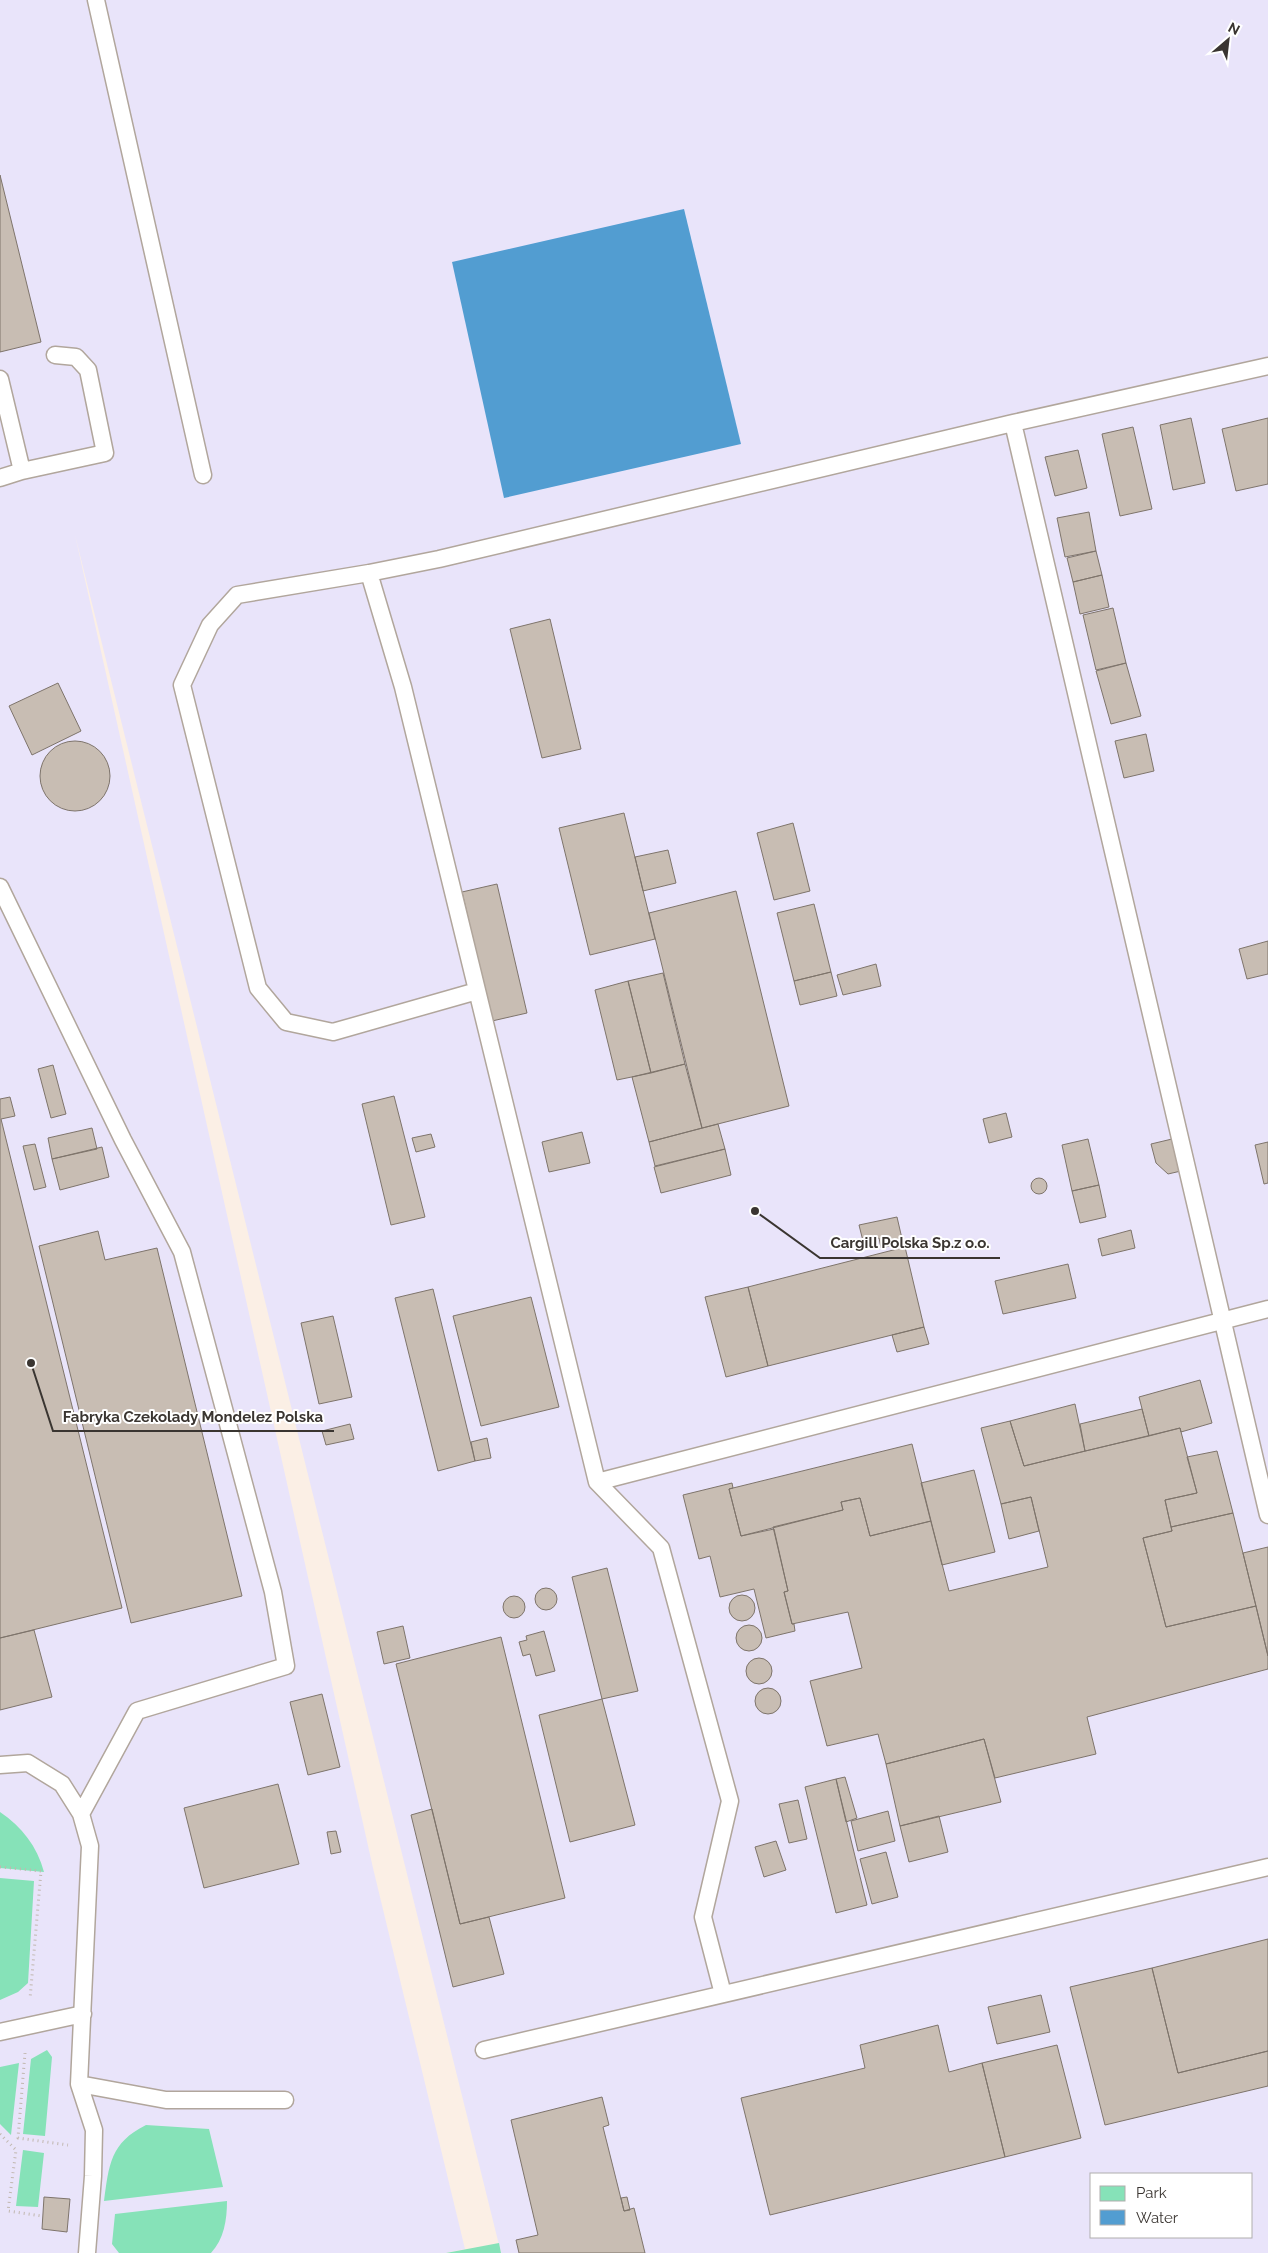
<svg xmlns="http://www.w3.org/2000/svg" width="1268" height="2253" viewBox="0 0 1268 2253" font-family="Raleway,sans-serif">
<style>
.industrial{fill:#e9e4fa;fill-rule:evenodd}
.green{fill:#86e2b8}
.water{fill:#529dd1}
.building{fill:#c8bdb3;stroke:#7e746b}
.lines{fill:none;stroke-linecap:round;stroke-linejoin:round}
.service-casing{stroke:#b1a69c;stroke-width:19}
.path{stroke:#c1b7af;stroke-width:3;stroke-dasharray:1 4;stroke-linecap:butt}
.service{stroke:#fff;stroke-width:16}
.leader{fill:none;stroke:#3a3531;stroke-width:2}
.callout-dot{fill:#3a3531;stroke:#fff;stroke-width:2}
.callout-label{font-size:15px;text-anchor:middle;font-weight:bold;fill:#3a3531;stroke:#fff;stroke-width:4;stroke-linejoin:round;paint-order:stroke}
</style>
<rect width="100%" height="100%" fill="#fbefe5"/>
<path class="industrial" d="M0,0H1268V2253H501L75,535L373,1868L465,2249L446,2253H0ZM1092,2174H1252V2237H1092Z"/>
<path class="green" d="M0,1812C22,1827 37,1846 44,1872L0,1868Z
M0,1878L34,1881L28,1983L18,1992L0,2000Z
M47,2050L52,2057L45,2136L23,2134L31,2059Z
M19,2063L11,2135L0,2124V2067Z
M146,2125L209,2129L223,2187L104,2201C109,2165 110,2143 146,2125Z
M23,2150L44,2153L38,2207L16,2206Z
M227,2201C227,2220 224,2239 211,2253H119L112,2244L115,2214Z
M499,2243L501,2253H446Z"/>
<path class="water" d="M684,209L741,444L504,498L452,262Z"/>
<path class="building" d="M0,175L41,342L0,352Z
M1191,418L1205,483L1173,490L1160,425Z
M1268,418V484L1236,491L1222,429Z
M1133,427L1152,509L1120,516L1102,434Z
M1078,450L1087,488L1055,496L1045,457Z
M1089,512L1096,551L1065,557L1057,518Z
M1096,551L1102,575L1073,582L1067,558Z
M1102,575L1109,607L1080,614L1073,582Z
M1113,608L1126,663L1096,670L1083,615Z
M550,619L581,749L542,758L510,629Z
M1126,663L1141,716L1111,724L1096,671Z
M58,683L81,731L32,755L9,706Z
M1146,734L1154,771L1124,778L1115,741Z
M40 776a35 35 0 1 1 70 0a35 35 0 1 1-70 0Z
M624,813L655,939L590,955L559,828Z
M793,823L810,891L774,900L757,833Z
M668,850L676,883L643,891L635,857Z
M497,884L527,1013L492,1021L462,892Z
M736,891L789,1106L702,1128L649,913Z
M814,904L831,972L794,981L777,913Z
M1268,941V974L1247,979L1239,949Z
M876,964L881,986L843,995L837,975Z
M831,972L837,996L800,1005L794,981Z
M663,973L685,1064L651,1073L628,981Z
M628,981L651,1073L617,1080L595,990Z
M685,1064L702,1128L649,1142L632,1077Z
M53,1065L66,1114L51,1118L38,1069Z
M394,1096L425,1217L391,1225L362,1104Z
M10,1097L15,1116L1,1119L122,1608L0,1638V1099Z
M1006,1113L1012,1137L989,1143L983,1119Z
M718,1124L725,1149L655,1166L649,1142Z
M92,1128L97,1149L52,1159L48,1138Z
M582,1132L590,1163L549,1172L542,1142Z
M431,1134L435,1147L416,1152L412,1138Z
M1088,1139L1099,1185L1072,1191L1062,1145Z
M1172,1139L1181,1171L1168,1174L1156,1163L1151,1144Z
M1268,1142V1183L1264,1184L1255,1145Z
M35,1144L46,1187L34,1190L23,1146Z
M102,1147L109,1177L60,1190L52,1159Z
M725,1149L731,1175L661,1193L654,1167Z
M1031 1186a8 8 0 1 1 16 0a8 8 0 1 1-16 0Z
M1099,1185L1106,1217L1080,1223L1072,1191Z
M897,1217L903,1243L881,1248L879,1238L863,1241L859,1225Z
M1131,1230L1135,1248L1102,1256L1098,1239Z
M98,1231L105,1260L157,1248L242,1596L131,1623L39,1246Z
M905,1247L924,1327L768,1366L748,1287Z
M1068,1264L1076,1298L1003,1314L995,1281Z
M748,1287L768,1366L726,1377L705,1297Z
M433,1289L475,1461L438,1471L395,1298Z
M531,1297L559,1407L481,1426L453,1316Z
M333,1316L352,1397L319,1404L301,1323Z
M924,1327L929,1344L897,1352L892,1335Z
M1200,1380L1212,1423L1181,1432L1180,1428L1149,1436L1139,1397Z
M1075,1404L1085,1451L1024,1466L1010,1421Z
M1142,1409L1149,1436L1085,1451L1080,1424Z
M1010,1421L1024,1466L1180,1428L1197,1493L1165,1500L1172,1531L1143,1538L1166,1627L1256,1606L1268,1656V1669L1087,1717L1096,1754L995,1778L984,1739L886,1764L878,1734L827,1746L810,1681L862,1668L848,1612L792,1624L784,1592L788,1591L773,1527L843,1510L841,1502L860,1498L870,1536L931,1521L949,1591L1048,1567L1031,1497L1001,1504L981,1428Z
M350,1424L354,1439L326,1445L322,1431Z
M487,1438L491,1458L475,1461L471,1442Z
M912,1444L931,1521L870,1536L860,1498L841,1502L843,1510L741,1536L729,1489Z
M1217,1451L1233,1513L1171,1527L1165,1500L1197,1493L1187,1457Z
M974,1470L995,1552L942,1565L921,1483Z
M732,1483L733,1488L729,1489L741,1536L774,1529L788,1591L784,1592L792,1624H794L795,1631L766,1638L754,1589L720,1597L710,1556L699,1559L683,1495Z
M1031,1497L1039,1531L1009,1539L1001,1504Z
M1233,1513L1256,1606L1166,1627L1143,1538L1172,1531L1171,1527Z
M1268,1547V1656L1243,1553Z
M607,1568L638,1691L602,1699L572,1577Z
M535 1599a11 11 0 1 1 22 0a11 11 0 1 1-22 0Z
M729 1608a13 13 0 1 1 26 0a13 13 0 1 1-26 0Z
M503 1607a11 11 0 1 1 22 0a11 11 0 1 1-22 0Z
M736 1638a13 13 0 1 1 26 0a13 13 0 1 1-26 0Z
M403,1626L410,1658L384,1664L377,1632Z
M34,1630L52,1697L0,1710V1638Z
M544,1631L555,1671L536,1676L530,1654L523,1656L519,1642L527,1640L526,1636Z
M501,1637L565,1898L460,1924L396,1664Z
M746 1671a13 13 0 1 1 26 0a13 13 0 1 1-26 0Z
M755 1701a13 13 0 1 1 26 0a13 13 0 1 1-26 0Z
M322,1694L340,1767L308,1775L290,1702Z
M602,1699L635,1825L570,1842L539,1715Z
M984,1739L1001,1802L900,1826L886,1764Z
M845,1777L857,1818L846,1822L836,1779Z
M836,1779L867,1905L836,1913L805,1787Z
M278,1784L299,1864L204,1888L184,1808Z
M798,1800L807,1839L789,1843L779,1804Z
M432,1809L460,1924L489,1917L504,1974L453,1987L411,1815Z
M888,1811L895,1841L858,1851L851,1821Z
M939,1816L948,1852L909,1862L900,1826Z
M336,1831L341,1852L331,1854L327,1832Z
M776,1841L786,1870L764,1877L755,1847Z
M886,1852L898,1897L872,1904L860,1859Z
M1268,1939V2051L1178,2073L1152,1968Z
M1152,1968L1178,2073L1268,2051V2086L1105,2125L1070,1987Z
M1041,1995L1050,2032L997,2044L988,2007Z
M938,2025L949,2072L982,2063L1005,2157L770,2215L741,2098L865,2068L860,2045Z
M1057,2045L1081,2138L1005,2157L982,2063Z
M602,2097L609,2125L603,2127L624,2211L634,2208L645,2253H519L516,2240L538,2235L511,2120Z
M44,2197L70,2199L67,2232L42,2229Z
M627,2197L630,2210L624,2211L621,2198Z"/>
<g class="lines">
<defs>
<path id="service" d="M96,0L203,475
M0,379L22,471L0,478
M1013,423L1268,1515
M22,471L105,453L88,370L76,357L55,355
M369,573L237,595L210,625L182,685L258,988L286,1022L333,1032L477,991
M0,887L123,1140L182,1252L273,1592L286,1666L137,1711L81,1814
M597,1482L1268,1309
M0,1765L28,1763L62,1784L81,1814L90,1846L79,2084L94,2130L93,2176L87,2253
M723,1994L703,1917L730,1801L661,1548L597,1482L403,687L369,573L439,559L1013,423L1268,366
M0,2032L83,2014
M484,2050L1268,1867
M79,2084L166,2100H285"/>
</defs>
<use href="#service" class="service-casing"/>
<path class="path" d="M0,1867L41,1871L30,1999
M25,2053L18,2138L68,2145
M0,2134L16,2150L8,2211L42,2216"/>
<use href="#service" class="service"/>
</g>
<path class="leader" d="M755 1211L820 1258H1000M31 1363L53 1431H334"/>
<g class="callout-dot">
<circle cx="755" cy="1211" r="5"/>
<circle cx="31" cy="1363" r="5"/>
</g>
<g class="callout-label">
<text x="910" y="1248">Cargill Polska Sp.z o.o.</text>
<text x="193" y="1422">Fabryka Czekolady Mondelez Polska</text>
</g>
<rect x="1090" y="2173" width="162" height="65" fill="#ffffff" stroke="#b0aead"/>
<rect x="1100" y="2186" width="25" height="15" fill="#86e2b8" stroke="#b0aead"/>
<text x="1136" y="2198" font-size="15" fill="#3a3531">Park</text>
<rect x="1100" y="2210" width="25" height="15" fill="#529dd1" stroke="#b0aead"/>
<text x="1136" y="2223" font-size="15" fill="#3a3531">Water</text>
<g transform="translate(1228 40) rotate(28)" stroke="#ffffff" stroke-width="4" paint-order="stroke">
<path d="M0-4L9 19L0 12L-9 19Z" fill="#3a3531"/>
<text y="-8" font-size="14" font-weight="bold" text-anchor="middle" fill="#3a3531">N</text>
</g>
</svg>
